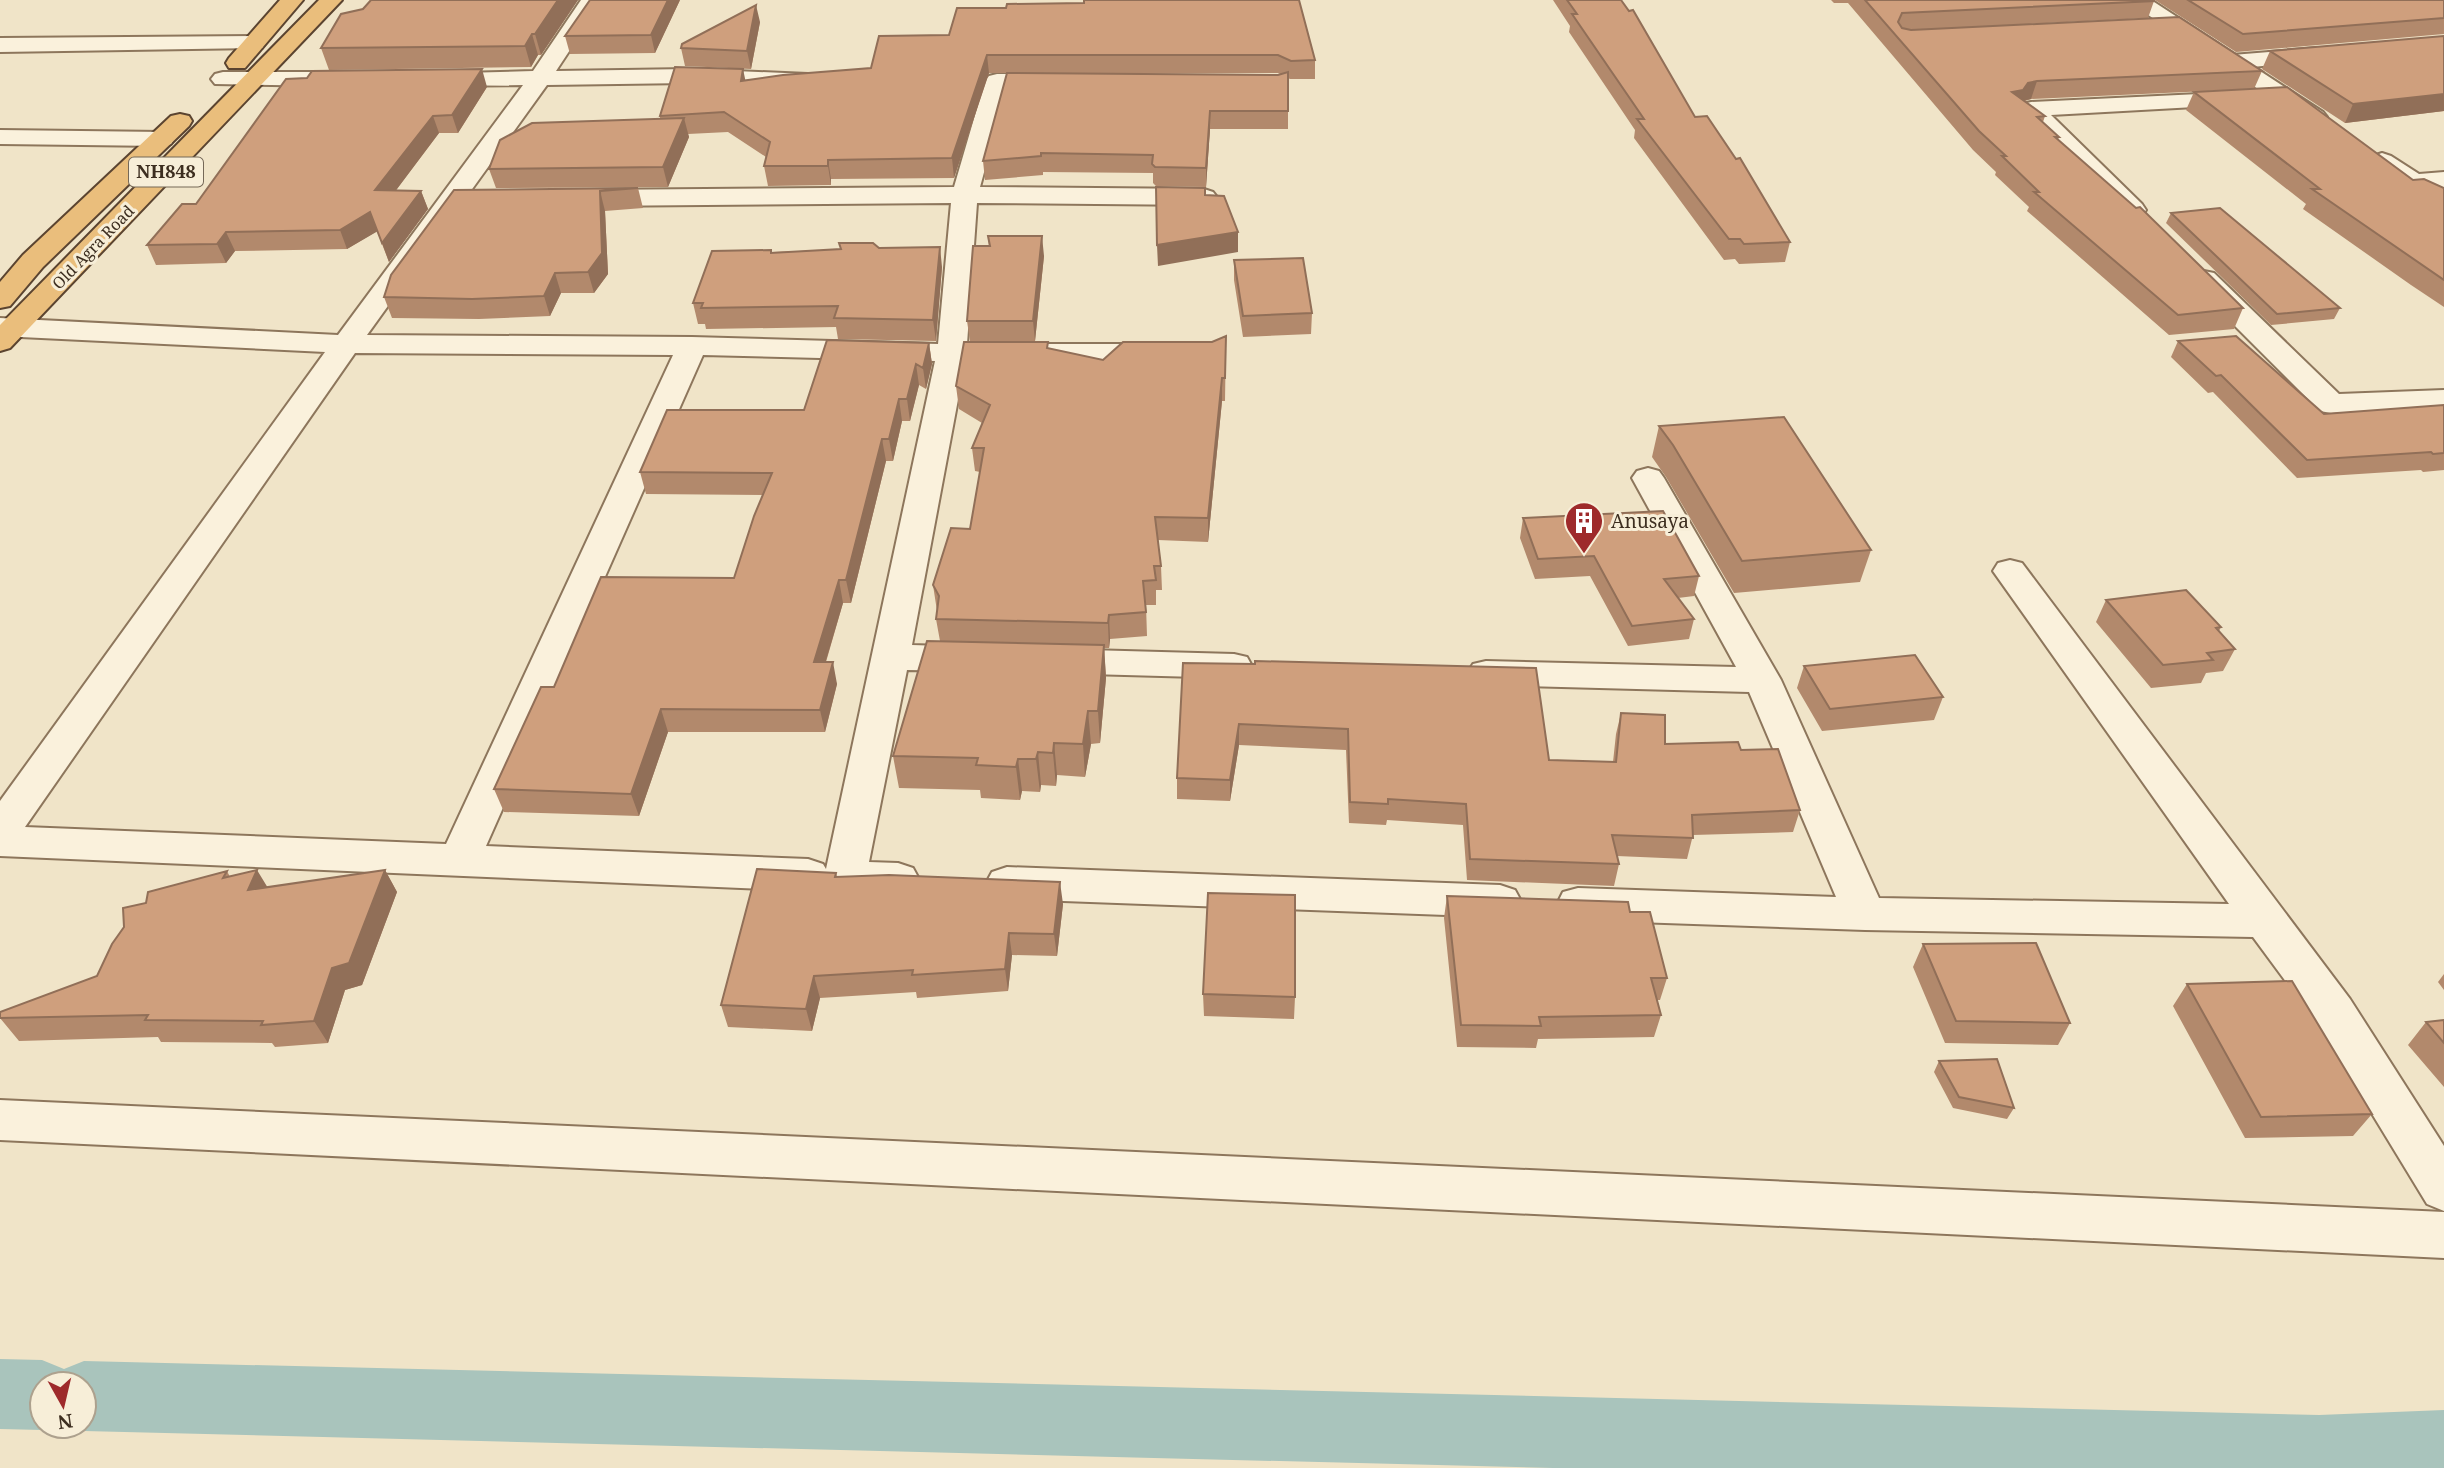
<svg xmlns="http://www.w3.org/2000/svg" width="2444" height="1468" viewBox="0 0 2444 1468" font-family="'Noto Serif',serif">
<style>
.lines{fill:none;stroke-linecap:round;stroke-linejoin:round}
.canal{fill:#a9c4bc;fill-rule:evenodd}
.minor-casing{stroke:#8d765c;stroke-width:4}
.tertiary-casing{stroke:#8d765c;stroke-width:4}
.trunk-casing{stroke:#5b4430;stroke-width:4}
.minor{fill:#faf1dc;fill-rule:evenodd}
.tertiary{fill:#faf1dc;fill-rule:evenodd}
.trunk{fill:#eabe7c;fill-rule:evenodd}
.wall{fill:#b2896c;fill-rule:evenodd}
.shaded-wall{fill:#916f58}
.building{fill:#cf9f7d;stroke:#916f58;stroke-width:2}
.labels{text-anchor:middle;stroke-width:6;stroke-linejoin:round;paint-order:stroke}
.far-street-label{font-size:16px;fill:#3d2e20;stroke:#f7eed8}
.shield{fill:#f7eed8;stroke:#756857;stroke-width:2}
.shield-label{font-size:18px;font-weight:bold;fill:#3d2e20}
.poi-label{font-size:19px;fill:#3d2e20;stroke:#f7eed8;text-anchor:start}
</style>
<rect width="100%" height="100%" fill="#f0e4c8"/>
<g class="lines">
<path class="canal" d="M0,1359L42,1360L64,1369L84,1361L2319,1415L2444,1410V1468H1553L84,1431L72,1426H84V1384H42V1426H51L42,1430L0,1429Z"/>
<defs>
<path id="minor" d="M581,0H603L556,71L689,69L808,74L816,76L820,81L816,86L808,88L689,83L547,85L367,335L692,337L938,344L951,203L588,206L579,203L575,198L579,193L588,190L954,187L985,81L989,76L997,74H1057L1065,76L1069,81L1065,86L1007,88L980,187L1204,189L1213,192L1217,197L1213,202L1204,205L977,203L967,344H1161L1171,347L1176,353L1171,359L1161,362H965L912,645L975,647L988,650L993,659L988,668L975,671L907,670L869,862L898,863L913,868L919,879L913,890C888,898 855,896 830,888L826,880L823,886L808,891L0,856V801L325,352L0,336V318L338,335L523,85L431,86L423,84L419,79L423,74L533,71ZM355,353L673,355L446,844L25,827ZM703,355L935,361L826,869L823,864L808,859L486,846Z
M254,36L262,38L265,43L262,48L0,52V38Z
M2317,48L2325,50L2328,55L2325,60L2232,69L2224,67L2221,62L2224,57L2232,55Z
M223,72H339L347,74L351,79L347,84L339,86L215,84L211,79L215,74Z
M2241,92L2249,94L2253,99L2249,104L2051,115L2142,204L2146,210L2142,216L2133,218L2124,216L2019,109L2023,104L2031,102Z
M0,130L162,132L171,134L174,139L171,144L162,146L0,144Z
M2204,271L2214,273L2339,394L2444,390V408L2331,413L2320,411L2194,285L2190,279L2194,273Z
M1648,468L1659,471L1664,478L1781,680L1879,898L2229,904L1993,571L1998,563L2010,560L2022,563L2350,999L2444,1146V1211L2427,1204L2318,1025L2253,937L1865,930L1578,920L1563,916L1557,904L1563,892L1578,888L1836,897L1749,692L1486,685L1473,682L1467,673L1473,664L1486,661L1736,667L1632,478L1637,471Z
M1052,649L1234,654L1247,657L1252,666L1247,675L1234,678L1052,673L1039,670L1034,661L1039,652Z
M1007,867L1500,885L1515,890L1521,901L1515,912L1500,917L1007,899L992,894L986,883L992,872Z"/>
<path id="tertiary" d="M2126,0H2151L2323,112L2327,117L2323,122L2315,124L2307,122Z
M2382,153L2391,156L2419,174L2444,172V188L2414,190L2405,187L2369,161L2373,156Z
M0,1100L2444,1212V1258L0,1140Z"/>
<path id="trunk" d="M280,0H303L245,68H229L226,63L229,58Z
M319,0H342L10,348L0,351V325Z
M180,114L189,116L192,121L189,126L43,267L10,306L0,308V282L23,255L171,116Z"/>
</defs>
<use href="#minor" class="minor-casing"/>
<use href="#tertiary" class="tertiary-casing"/>
<use href="#trunk" class="trunk-casing"/>
<use href="#minor" class="minor"/>
<use href="#tertiary" class="tertiary"/>
<use href="#trunk" class="trunk"/>
</g>
<path class="wall" d="M371,0H578L541,55H538L531,67L329,70L321,48Z
M680,0L655,53L570,54L565,36Z
M1553,0H1621L1695,117L1790,242L1785,262L1739,264L1735,259L1724,260L1634,138L1635,130L1569,32L1570,26Z
M1831,0H2153L2154,1L2148,18L1910,30L2262,71L2254,89L2413,180L2444,188V307L2411,285L2303,209L2306,204L2186,110L2194,92L2252,89L2031,99L2025,101L2045,116L2043,122L2059,137L2058,140L2243,308L2234,329L2169,335L2027,211L2029,207L1995,175L1996,172L1973,150L1848,3H1834Z
M2155,0H2444V34L2236,52Z
M957,8L1315,60V79H1290L1288,78V129H1210L1206,187L1156,186L1153,183V173L1043,172V175L985,180L983,161L1007,73H989L954,178L831,179V185L768,186L764,166L766,157L728,132L688,134L689,137L668,187L496,188L489,169L660,118V116L745,80L871,68L949,35ZM1082,73H1278L1280,74Z
M760,22L751,69L685,66L681,48Z
M2444,36V111L2345,123L2262,69L2270,51Z
M487,87L458,133H439L396,190L421,191L428,209L389,262L377,231L347,249L235,251L226,263L156,265L147,245Z
M638,188L643,208L605,211L608,274L594,293H561L550,316L479,319L392,318L384,297L454,190Z
M2171,213L2340,308L2334,319L2271,325L2166,223Z
M988,236L1044,256L1035,341H970L967,321L989,246Z
M879,248L942,267L936,341L838,339L836,327L706,329L705,324H698L693,303L771,250L772,252Z
M1234,260L1312,313L1311,334L1243,337L1234,280Z
M1226,336L1225,401H1222L1208,542L1158,540L1161,566L1162,590H1156V605H1146L1147,636L1110,639L1109,648H1104L1106,678L1100,743L1091,744L1085,777L1057,775L1056,786L1041,785L1040,792L1022,791L1020,800L981,798L980,790L899,788L893,756L940,641L936,619L937,611L933,585L970,529L980,472L975,471L972,448L982,423L959,409L956,386L1048,349L1103,360L1212,342Z
M2178,341L2324,414L2444,405V470L2423,472L2421,470L2297,478L2213,392L2208,393L2171,357Z
M929,343L932,364L926,389L919,385L910,421H902L893,461H886L851,603H843L826,662L837,684L825,732H668L639,816L504,812L494,789L554,687L734,578L763,495L646,494L640,472L804,410Z
M1659,426L1871,550L1860,582L1734,593L1666,477L1652,457Z
M1523,518L1699,576L1694,596L1678,598L1694,619L1689,639L1628,646L1590,576L1535,579L1520,538Z
M2106,600L2221,627L2219,631L2235,649L2223,671L2206,673L2201,683L2151,688L2096,622Z
M1183,663L1549,760L1613,762L1616,734L1621,713L1665,744L1741,750L1800,810L1793,832L1693,835L1687,859L1617,856L1619,864L1614,886L1467,880L1463,825L1387,820L1386,825L1349,823L1346,750L1239,745L1230,801L1177,799V778Z
M1804,666L1943,697L1934,720L1822,731L1797,688Z
M385,870L397,892L362,985L345,990L328,1043L275,1047L272,1043L161,1042L158,1037L19,1041L0,1018L97,976L146,903L227,871L230,877L267,887Z
M836,873L837,877L1063,904L1057,956L1012,955L1008,991L917,998L916,992L820,998L812,1031L728,1027L721,1005Z
M1447,896L1630,912L1667,978L1660,1000H1657L1661,1015L1654,1037L1538,1039L1536,1048L1457,1047L1444,918Z
M1923,944L2070,1023L2058,1045L1945,1043L1913,967Z
M2444,974V990L2438,982Z
M2187,984L2372,1114L2353,1136L2245,1138L2173,1006Z
M1203,994L1295,997L1294,1019L1204,1016Z
M2444,1020V1087L2408,1045L2426,1022Z
M1939,1061L2014,1108L2007,1119L1953,1108L1934,1072Z"/>
<path class="shaded-wall" d="M558,0H578L541,55L535,34Z
M668,0H680L655,53L651,35Z
M756,5L760,22L751,69L747,51Z
M532,34L538,55L531,67L525,46Z
M987,55L989,73L954,178L952,158Z
M482,69L487,87L458,133L452,115Z
M743,69L747,88L741,81Z
M2037,81L2031,99L2022,101L2012,92L2028,83Z
M2444,94V111L2345,123L2353,104Z
M1210,111V129L1206,187V168Z
M433,116L439,133L382,209L375,190Z
M684,118L689,137L668,187L663,167Z
M828,160L831,179V185L828,166Z
M421,191L428,209L389,262L382,243Z
M600,191L605,211L608,274L594,293L588,272Z
M370,212L378,231L347,249L340,230Z
M226,232L235,251L226,263L217,244Z
M1238,232V252L1158,266L1157,245Z
M1042,236L1044,256L1035,341L1033,321Z
M940,247L942,267L936,341L933,320Z
M555,273L561,293L550,316L544,296Z
M929,343L932,364L926,389L923,368Z
M916,364L919,385L910,421L907,399Z
M1222,378V401L1208,542V518Z
M899,399L902,421L893,461L889,439Z
M882,439L886,461L851,603L846,580Z
M839,580L843,603L819,684L814,662Z
M1109,615L1110,639L1109,648L1108,623Z
M1104,645L1106,678L1100,743L1098,711Z
M833,662L837,684L825,732L820,710Z
M661,709L668,732L639,816L631,794Z
M1088,711L1091,744L1085,777L1083,744Z
M1239,724V745L1230,801V780Z
M1054,743L1057,775L1056,786L1053,753Z
M1038,752L1041,785L1040,792L1036,759Z
M1018,759L1022,791L1020,800L1016,767Z
M257,870L271,893L248,890Z
M385,870L397,892L362,985L345,990L328,1043L314,1021L332,968Z
M1060,882L1063,904L1057,956L1054,934Z
M1009,933L1012,955L1008,991L1005,969Z
M814,976L820,998L812,1031L806,1009Z"/>
<path class="building" d="M371,0H558L535,34H532L525,46L321,48L341,14L363,9Z
M590,0H668L651,35L565,36Z
M1084,0H1299L1315,60L1291,61L1278,55H987L952,158L828,160V166H764L770,142L724,112L660,116L675,67L743,69L741,81L783,75L871,68L879,36L949,35L957,8H1006L1007,4L1084,3Z
M1567,0H1621L1629,11L1633,10L1695,117L1707,116L1736,159L1740,158L1790,242L1744,244L1740,239H1729L1637,119H1644L1572,14H1577Z
M1865,0H2153L2154,1L1902,13L1898,22L1902,28L1911,30L2179,17L2262,71L2037,81L2028,83L2023,90L2012,92L2045,116L2037,117L2059,137H2055L2136,208L2140,207L2243,308L2178,315L2034,192H2039L2002,156H2006L1979,131Z
M2188,0H2444V18L2243,34Z
M756,5L747,51L681,48L682,44Z
M2444,36V94L2353,104L2270,51Z
M482,69L452,115L433,116L375,190L421,191L382,243L370,212L340,230L226,232L217,244L147,245L182,204H196L286,79L307,78L312,71Z
M1288,72V111H1210L1206,168L1155,167L1152,164L1153,155L1041,153V156L983,161L1007,73L1278,75Z
M2287,87L2413,180L2424,179L2444,188V280L2312,189H2320L2194,92Z
M684,118L663,167L489,169L500,140L532,123Z
M1156,187L1205,188V195L1224,196L1238,232L1157,245Z
M638,188L600,191L602,253L588,272L555,273L544,296L472,299L384,297L391,275L454,190Z
M2220,208L2340,308L2277,314L2171,213Z
M988,236H1042L1033,321H967L973,246H990Z
M839,243H873L879,248L940,247L933,320L834,318L838,306L701,308L703,303H693L712,251L771,250V253L841,249Z
M1303,258L1312,313L1243,316L1234,260Z
M1226,336L1225,378H1222L1208,518L1155,517L1161,566H1154L1156,580L1143,581L1146,612L1109,615L1108,623L936,619L939,596L933,585L951,528L970,529L984,448H972L990,405L956,386L964,342H1048L1047,348L1103,360L1123,342H1212Z
M2236,336L2324,414L2444,405V453L2433,454L2431,452L2307,460L2221,375L2216,376L2178,341Z
M827,340L929,343L923,368L916,364L907,399H899L889,439H882L846,580H839L814,662H833L820,710L661,709L631,794L494,789L541,687H554L601,577L734,578L754,516L772,473L640,472L667,410H804Z
M1784,417L1871,550L1742,561L1673,445L1659,426Z
M1663,511L1699,576L1664,579L1694,619L1632,626L1594,556L1538,559L1523,518Z
M2186,590L2221,627L2216,628L2235,649L2207,653L2213,660L2163,665L2106,600Z
M927,641L1104,645L1098,711H1088L1083,744L1054,743L1053,753L1038,752L1036,759H1018L1016,767L976,765L978,758L893,756Z
M1915,655L1943,697L1830,709L1804,666Z
M1255,661L1536,668L1549,760L1616,762L1621,713L1665,715V744L1738,742L1741,750L1778,749L1800,810L1692,815L1693,838L1612,835L1619,864L1470,859L1466,804L1388,799V804L1350,802L1348,729L1239,724L1230,780L1177,778L1183,663L1255,664Z
M757,869L836,873L835,877L889,875L1060,882L1054,934L1009,933L1005,969L912,975L913,970L814,976L806,1009L721,1005Z
M257,870L248,890L385,870L349,963L332,968L314,1021L261,1025L263,1021L145,1020L148,1015L0,1018V1012L97,976L112,944L124,927L123,908L146,903L148,892L227,871L223,878Z
M1208,893L1295,895V997L1203,994Z
M1447,896L1628,902L1630,912H1650L1667,978H1651L1661,1015L1539,1017L1541,1026L1461,1025Z
M2036,943L2070,1023L1956,1021L1923,944Z
M2292,981L2372,1114L2261,1117L2187,984Z
M2444,1020V1043L2426,1022Z
M1997,1059L2014,1108L1959,1097L1939,1061Z"/>
<defs>
<symbol id="building-pin" viewBox="-11 -11 22 30"><path d="M0 17L-7.5 6A9.5 9.5 0 1 1 7.5 6Z" fill="#9e2a2b" stroke="#f7eed8"/><path d="M-4-6H4V6H1V3H-1V6H-4ZM-2.5-4.3h1.7v1.8h-1.7ZM.8-4.3h1.7v1.8H.8ZM-2.5-1h1.7V.8h-1.7ZM.8-1h1.7V.8H.8Z" fill="#fff"/></symbol>
</defs>
<g fill-rule="evenodd">
<use href="#building-pin" x="1562" y="499" width="44" height="60"/>
</g>
<g class="labels">
<g class="far-street-label">
<text transform="translate(93 247) rotate(-46)" y="6">Old Agra Road</text>
</g>
<rect class="shield" x="129" y="157.5" width="74" height="29" rx="5"/>
<g class="shield-label">
<text x="166" y="178">NH848</text>
</g>
<g class="poi-label">
<text x="1611" y="528">Anusaya</text>
</g>
</g>
<g transform="translate(63 1405) rotate(172)"><circle r="33" fill="#f7eed8" stroke="#ada18e" stroke-width="2"/>
<path d="M0-5L12 26L0 18L-12 26Z" fill="#9e2a2b"/>
<text y="-10" font-size="19" font-weight="bold" text-anchor="middle" fill="#3d2e20">N</text>
</g>
</svg>
